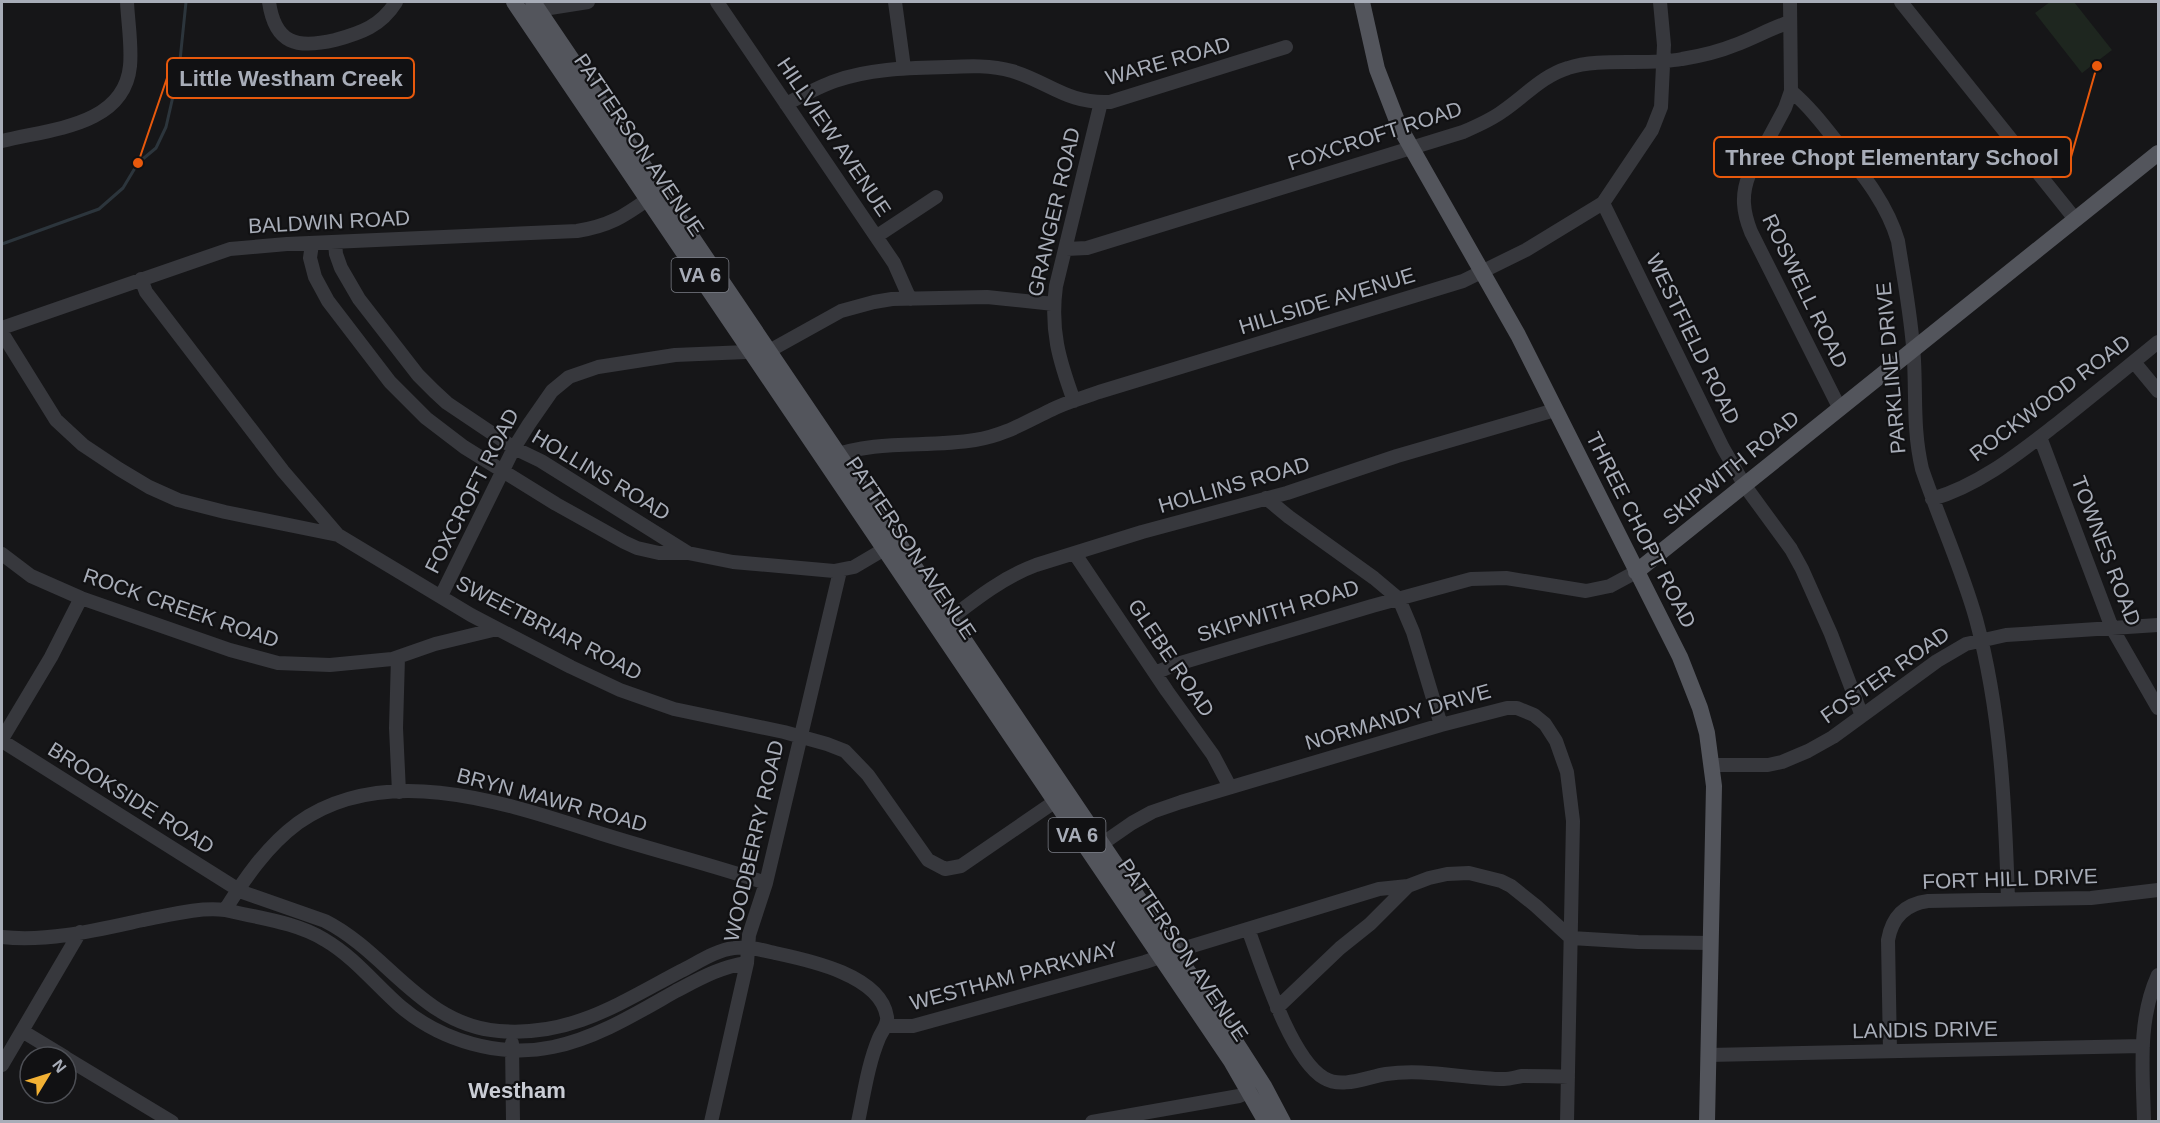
<svg xmlns="http://www.w3.org/2000/svg" width="2160" height="1123" viewBox="0 0 2160 1123" font-family="Helvetica,sans-serif">
<style>
.pitch{fill:#1e261f}
.lines{fill:none;stroke-linecap:round;stroke-linejoin:round}
.stream{stroke:#2c353c;stroke-width:3}
.minor{stroke:#37383d;stroke-width:14}
.major{stroke:#53555c;stroke-width:16}
.labels{text-anchor:middle;stroke-width:4.5;stroke-linejoin:round;paint-order:stroke}
.shield{fill:#111113;stroke:#7b7e86;stroke-width:1.5}
.shield-label{font-size:20px;font-weight:bold;fill:#a8adb8}
.street-label{font-size:21px;fill:#a8adb8;stroke:#111113}
.neighbourhood-label{font-size:22px;font-weight:bold;fill:#c9ccd4;stroke:#111113}
.leader{fill:none;stroke:#e8590c;stroke-width:2}
.callout-dot{fill:#e8590c;stroke:#111113;stroke-width:2}
.callout{fill:#111113;stroke:#e8590c;stroke-width:2}
.callout-label{font-size:22px;text-anchor:middle;font-weight:bold;fill:#a8adb8}
</style>
<rect width="100%" height="100%" fill="#161618"/>
<path class="pitch" d="M2050,2H2074L2112,50L2082,73L2035,13Z"/>
<g class="lines">
<path class="stream" d="M2,244L99,209L123,188L138,163L156,148L166,127L179,70L186,2"/>
<path class="minor" d="M269,2C275,44 297,49 335,40C361,33 381,26 396,2
M717,2L894,263L910,299
M895,2L904,68
M1790,2L1791,91C1810,107 1825,127 1840,146C1864,176 1887,204 1898,241C1904,280 1912,320 1914,360C1916,398 1913,431 1922,469C1939,519 1962,569 1976,619C2001,711 2005,805 2008,899
M1901,2L2075,219
M531,11L588,2
M1791,91L1785,108L1749,175C1741,195 1743,212 1751,232L1840,409
M786,104C802,96 818,87 835,81C871,68 911,68 948,67C969,66 991,65 1012,71C1049,82 1067,104 1110,102L1286,47
M2,141C48,129 124,127 130,66C132,45 128,23 127,2
M1603,203L1723,448L1745,486L1791,549L1802,569L1831,634L1862,716
M877,236L936,197
M335,243L336,254L341,268L359,299L418,375L434,391L447,403L514,448L541,461L688,553
M312,244L310,258L315,277L328,301L390,382L426,418L464,447L556,504L624,542L637,548L659,553H688L733,562L834,571L854,567L893,544
M1066,249L1087,248L1463,132C1477,126 1491,120 1503,111C1525,96 1542,76 1568,68C1600,57 1646,66 1682,59C1700,56 1718,52 1735,45C1754,38 1771,28 1790,22
M141,279L146,292L283,471L338,535L471,615L571,667L620,690L674,709L784,732L827,744L845,751L868,775L928,860L945,869L961,866L1063,796
M2,328L230,249L287,244L577,231C613,225 625,215 654,195
M2,333L56,420L83,445L119,469L149,487L178,500L225,512L338,535
M2134,362L2158,391
M1074,401C1059,360 1050,330 1056,286L1101,102
M2040,437L2112,628L2158,708
M829,457C879,439 924,448 975,440C1003,436 1026,422 1051,410C1066,402 1083,398 1099,392L1463,281L1526,250L1603,203L1652,130L1661,107L1664,45L1660,2
M1266,498L1289,517L1374,578L1399,599L1413,632L1441,725
M1932,499C1980,485 2019,453 2058,423C2092,396 2125,369 2158,342
M2,554L31,576L81,598L230,650L278,663L330,665L392,659L435,644L497,629
M1075,554L1167,691L1213,755L1230,787
M441,596L514,448L529,424L552,391L569,377L598,367L675,355L769,351L841,311L874,302L892,299L987,297L1054,304
M942,625C972,602 1001,578 1036,565L1142,532L1287,493L1397,456L1555,410
M398,657L396,728L399,792
M1155,673L1174,665L1372,606L1471,579L1506,578L1586,591L1610,586L1636,572
M2,739L51,657L81,598
M2,741L242,892L325,921C388,953 422,1025 499,1031C571,1037 620,1003 681,971C697,963 716,950 734,948C748,946 762,950 775,953C808,960 881,975 887,1017C888,1025 882,1031 879,1038C868,1064 864,1094 858,1122
M1712,765H1768L1782,762L1808,751L1833,737L1937,661L1966,644L2006,635L2158,625
M1093,850L1132,823L1152,812L1181,802L1441,725L1507,708H1517L1534,715L1545,724L1556,741L1567,772L1573,821L1567,1122
M225,910C245,878 267,846 298,823C385,761 505,803 596,832C652,850 710,864 766,883
M1248,929C1262,966 1290,1058 1324,1078C1342,1089 1367,1077 1386,1074C1425,1068 1465,1079 1504,1079C1510,1079 1516,1077 1522,1076C1537,1076 1553,1076 1568,1077
M2,937C49,942 97,930 143,920C170,915 198,907 225,910C258,918 296,922 325,940C354,957 375,984 400,1006C441,1041 500,1058 553,1047C597,1038 637,1013 676,991C701,978 720,967 747,963
M1277,1008L1340,948L1370,924L1408,886L1429,878L1447,874L1469,873L1501,881L1511,886L1536,906L1571,938L1638,942L1711,943
M886,1026H913L1145,962L1192,946L1379,889L1408,886
M22,1031L65,1057
M512,1043L513,1122
M1890,1051L1888,940C1892,917 1905,904 1928,901L2091,898L2158,890
M1708,1055L2143,1046
M66,1058L172,1122
M2,1065L80,932
M711,1122L747,963L749,935L766,883L840,571
M1092,1122L1239,1096L1258,1088
M2144,1122C2143,1072 2137,1021 2158,975"/>
<path class="major" d="M514,2L1231,1061L1266,1122
M533,2L1235,1041L1264,1086L1283,1122
M1362,2L1377,69L1399,126L1518,335L1680,657L1700,708L1707,733L1714,786L1707,1122
M1636,572L2158,153"/>
</g>
<g class="labels">
<g class="shield">
<rect x="671.5" y="258" width="57" height="34" rx="4.5"/>
<rect x="1048.5" y="818" width="57" height="34" rx="4.5"/>
</g>
<g class="shield-label">
<text x="700" y="282">VA 6</text>
<text x="1077" y="842">VA 6</text>
</g>
<g class="street-label">
<text transform="translate(1168 61) rotate(-16)" y="7">WARE ROAD</text>
<text transform="translate(1375 136) rotate(-18)" y="7">FOXCROFT ROAD</text>
<text transform="translate(834 137) rotate(56)" y="7">HILLVIEW AVENUE</text>
<text transform="translate(639 145) rotate(56)" y="7">PATTERSON AVENUE</text>
<text transform="translate(1054 212) rotate(-77)" y="7">GRANGER ROAD</text>
<text transform="translate(329 222) rotate(-3)" y="7">BALDWIN ROAD</text>
<text transform="translate(1805 291) rotate(64)" y="7">ROSWELL ROAD</text>
<text transform="translate(1327 301) rotate(-17)" y="7">HILLSIDE AVENUE</text>
<text transform="translate(1693 339) rotate(64)" y="7">WESTFIELD ROAD</text>
<text transform="translate(1891 368) rotate(-95)" y="7">PARKLINE DRIVE</text>
<text transform="translate(2050 398) rotate(-37)" y="7">ROCKWOOD ROAD</text>
<text transform="translate(1731 468) rotate(-39)" y="7">SKIPWITH ROAD</text>
<text transform="translate(601 475) rotate(31)" y="7">HOLLINS ROAD</text>
<text transform="translate(1234 485) rotate(-16)" y="7">HOLLINS ROAD</text>
<text transform="translate(472 491) rotate(-63)" y="7">FOXCROFT ROAD</text>
<text transform="translate(1641 530) rotate(63)" y="7">THREE CHOPT ROAD</text>
<text transform="translate(911 548) rotate(56)" y="7">PATTERSON AVENUE</text>
<text transform="translate(2106 551) rotate(69)" y="7">TOWNES ROAD</text>
<text transform="translate(181 608) rotate(19)" y="7">ROCK CREEK ROAD</text>
<text transform="translate(1278 611) rotate(-17)" y="7">SKIPWITH ROAD</text>
<text transform="translate(549 628) rotate(27)" y="7">SWEETBRIAR ROAD</text>
<text transform="translate(1171 658) rotate(56)" y="7">GLEBE ROAD</text>
<text transform="translate(1885 675) rotate(-35)" y="7">FOSTER ROAD</text>
<text transform="translate(1398 717) rotate(-16)" y="7">NORMANDY DRIVE</text>
<text transform="translate(131 798) rotate(32)" y="7">BROOKSIDE ROAD</text>
<text transform="translate(552 800) rotate(15)" y="7">BRYN MAWR ROAD</text>
<text transform="translate(754 841) rotate(-77)" y="7">WOODBERRY ROAD</text>
<text transform="translate(2010 879) rotate(-2)" y="7">FORT HILL DRIVE</text>
<text transform="translate(1183 950) rotate(56)" y="7">PATTERSON AVENUE</text>
<text transform="translate(1014 976) rotate(-15)" y="7">WESTHAM PARKWAY</text>
<text transform="translate(1925 1030) rotate(-1)" y="7">LANDIS DRIVE</text>
</g>
<g class="neighbourhood-label">
<text x="517" y="1098">Westham</text>
</g>
</g>
<path class="leader" d="M138 163L167 78M2097 66L2071 157"/>
<g class="callout-dot">
<circle cx="138" cy="163" r="6"/>
<circle cx="2097" cy="66" r="6"/>
</g>
<g class="callout">
<rect x="167" y="58" width="247" height="40" rx="6"/>
<rect x="1714" y="137" width="357" height="40" rx="6"/>
</g>
<g class="callout-label">
<text x="291" y="86">Little Westham Creek</text>
<text x="1892" y="165">Three Chopt Elementary School</text>
</g>
<rect width="2160" height="1123" fill="none" stroke="#a8adb8" stroke-width="6"/>
<g transform="translate(48 1075) rotate(52)"><circle r="28" fill="#111113" stroke="#4d4f55" stroke-width="1.5"/>
<path d="M0-4.5L10 22L0 15L-10 22Z" fill="#f2b134"/>
<text y="-9" font-size="16" font-weight="bold" text-anchor="middle" fill="#a8adb8">N</text>
</g>
</svg>
